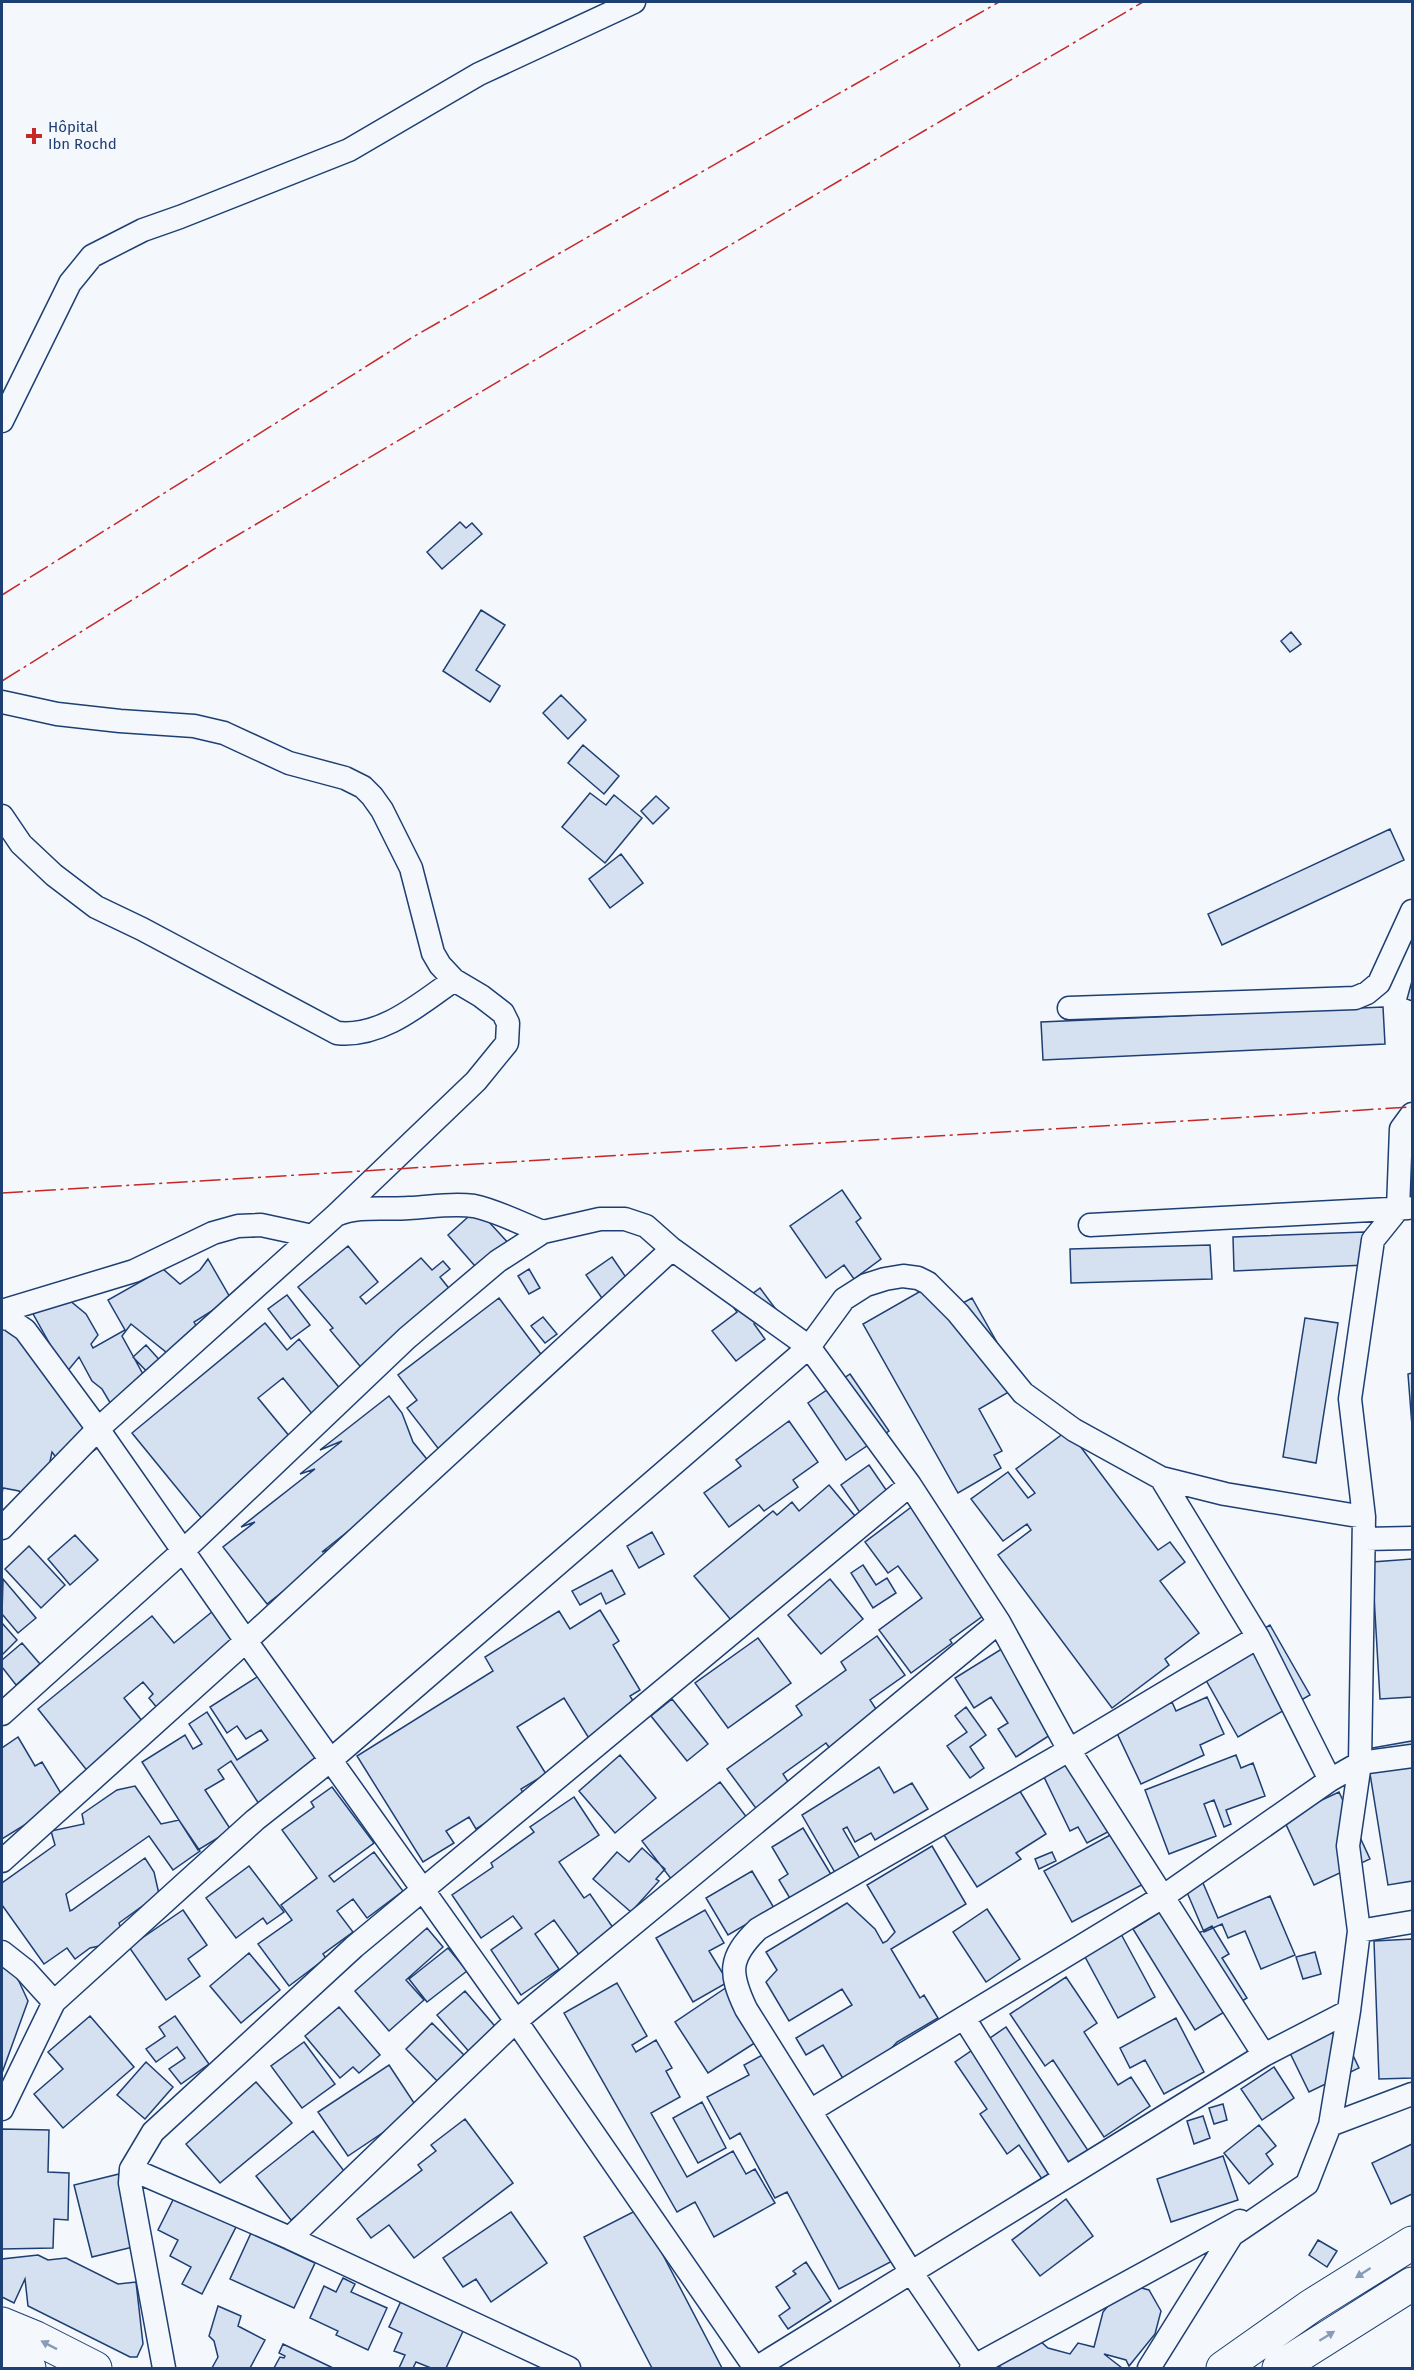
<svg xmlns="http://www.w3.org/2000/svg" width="1414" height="2370" viewBox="0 0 1414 2370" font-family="'Fira Sans',sans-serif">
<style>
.building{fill:#d5e0f0;stroke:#1d3f73;stroke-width:1.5}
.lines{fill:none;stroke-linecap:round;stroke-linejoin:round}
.street-casing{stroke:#1d3f73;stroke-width:25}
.highway-casing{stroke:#1d3f73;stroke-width:35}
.street{stroke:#f4f7fb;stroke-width:22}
.highway{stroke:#f4f7fb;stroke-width:33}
.power{stroke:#c62828;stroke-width:1.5;stroke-dasharray:21 4.5 3 4.5;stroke-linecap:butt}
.oneway{fill:#889bb7}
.poi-dot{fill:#c62828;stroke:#f4f7fb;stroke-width:2}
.labels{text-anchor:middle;stroke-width:4.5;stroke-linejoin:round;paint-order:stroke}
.poi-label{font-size:15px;fill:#1d3f73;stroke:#f4f7fb;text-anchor:start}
</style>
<rect width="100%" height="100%" fill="#f4f7fb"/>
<path class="building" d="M460,522L466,528L472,523L482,534L442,569L427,552Z
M481,610L505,625L476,670L500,686L490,702L443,671Z
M1291,632L1301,644L1290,652L1281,641Z
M561,695L586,720L568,739L543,713Z
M583,745L619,776L604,794L568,763Z
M590,793L606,805L614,795L642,818L605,863L562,827Z
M656,796L669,808L653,824L641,811Z
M1390,829L1404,860L1222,945L1208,914Z
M621,854L643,883L610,908L589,879Z
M1412,981V1001L1407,999Z
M1383,1007L1385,1044L1043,1060L1041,1022Z
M842,1190L861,1218L856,1222L881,1259L854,1279L844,1265L826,1278L790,1226Z
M477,1209L511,1246L481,1273L448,1235Z
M1364,1232L1366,1265L1234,1271L1233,1237Z
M1210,1245L1212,1279L1071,1283L1070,1249Z
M348,1246L378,1282L360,1297L366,1304L421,1258L432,1270L443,1261L450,1269L440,1277L455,1296L364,1371L330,1330L333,1328L298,1287Z
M612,1257L634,1289L608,1307L586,1275Z
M208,1259L231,1299L194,1322L203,1338L171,1356L131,1324L122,1336L149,1385L112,1406L102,1389L92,1381L79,1357L66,1373L32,1312L63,1295L86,1314L98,1335L91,1344L93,1348L125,1330L108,1300L163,1269L180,1284L200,1270Z
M529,1269L540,1288L529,1294L518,1276Z
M933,1284L948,1311L972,1298L1021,1385L979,1409L1002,1451L994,1455L1001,1468L958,1493L863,1324Z
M760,1288L784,1320H760L754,1324L765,1339L736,1361L712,1331L737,1312L734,1308Z
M287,1295L310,1325L291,1339L268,1309Z
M499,1298L549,1365L444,1456L407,1408L417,1400L398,1375Z
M543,1317L557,1334L545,1343L531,1326Z
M1305,1318L1338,1323L1316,1463L1283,1457Z
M265,1323L287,1350L299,1339L347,1397L318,1421L283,1378L258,1398L295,1443L203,1520L132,1433Z
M2,1326L8,1327L114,1436L66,1471L52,1452L44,1489L27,1502L19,1491L3,1488L2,1494Z
M146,1345L164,1365L151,1376L133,1357Z
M1412,1373V1426L1408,1374Z
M850,1374L889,1431L846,1460L808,1403Z
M389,1396L402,1413L413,1442L430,1463L400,1490L322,1552L343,1544L267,1604L223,1547L255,1522L241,1527L315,1469L300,1474L342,1441L320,1450Z
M789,1421L818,1462L793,1480L798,1487L764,1511L759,1505L729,1527L704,1493L741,1466L736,1460Z
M1068,1430L1158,1550L1170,1542L1185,1562L1160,1581L1199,1633L1165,1659L1169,1665L1112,1708L998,1555L1031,1530L1027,1524L1003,1541L971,1499L1008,1472L1028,1498L1035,1493L1016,1469Z
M869,1465L891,1497L863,1517L841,1485Z
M829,1485L855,1516L731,1620L694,1576L773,1511L777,1515L792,1502L799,1511Z
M914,1505L987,1613L950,1640L952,1643L911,1673L879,1630L922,1598L898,1566L888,1573L865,1542Z
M652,1532L664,1554L639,1568L627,1546Z
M75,1535L98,1560L70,1585L48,1559Z
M29,1546L65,1585L41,1608L5,1569Z
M1412,1559V1697L1380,1699L1372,1562Z
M863,1565L876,1585L887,1578L896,1593L873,1608L851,1573Z
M612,1570L625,1594L606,1604L601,1593L580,1605L572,1591Z
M3,1579L36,1618L18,1633L2,1614Z
M830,1579L863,1619L821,1654L788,1615Z
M224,1602L250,1635L158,1709L149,1698L153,1694L143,1682L124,1698L146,1726L89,1773L38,1709L152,1616L174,1643Z
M600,1610L619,1641L613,1645L640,1690L630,1696L638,1709L590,1740L564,1698L517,1727L546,1774L521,1789L526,1798L476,1829L469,1817L446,1831L454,1843L423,1862L357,1756L493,1671L485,1657L559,1611L570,1629Z
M2,1623L17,1640L2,1655Z
M1270,1625L1310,1695L1238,1737L1198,1666Z
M877,1636L905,1675L870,1700L880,1715L831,1750L826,1743L783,1774L791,1786L758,1811L727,1769L802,1715L796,1706L846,1670L841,1662Z
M758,1638L791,1683L728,1728L695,1683Z
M22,1643L40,1664L16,1685L2,1667V1660Z
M1008,1645L1061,1728L1016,1757L998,1729L1008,1723L991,1697L974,1708L955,1678Z
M271,1668L329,1759L259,1804L231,1761L218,1770L224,1779L205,1790L231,1830L198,1850L142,1762L185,1735L193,1749L202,1744L189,1724L207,1712L237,1760L268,1740L261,1730L246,1739L237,1726L227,1733L210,1707Z
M1207,1697L1224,1734L1200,1745L1204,1755L1141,1784L1115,1729L1172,1702L1176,1711Z
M672,1699L708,1744L687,1761L651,1716Z
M966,1707L986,1735L970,1747L984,1768L970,1778L947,1746L967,1732L955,1716Z
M18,1737L35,1766L42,1762L65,1800L2,1839V1748Z
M1412,1741V1881L1388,1885L1366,1749Z
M620,1755L656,1798L615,1833L579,1791Z
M1083,1755L1119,1826L1087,1843L1078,1827L1070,1831L1043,1775Z
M1236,1755L1241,1768L1253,1763L1265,1796L1226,1810L1231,1824L1224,1827L1214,1800L1204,1804L1216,1836L1169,1854L1145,1790Z
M879,1767L894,1793L912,1783L928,1809L875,1840L871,1833L855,1842L847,1827L843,1829L862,1862L837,1876L802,1815Z
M720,1782L751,1823L675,1884L642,1841Z
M135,1786L161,1824L179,1820L200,1851L173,1870L149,1836L66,1894L70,1911L72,1910L145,1858L154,1872L159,1894L119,1923L122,1932L104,1945L90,1948L75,1959L67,1948L44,1964L2,1905V1883L55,1845L51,1831L84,1824L82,1814L117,1790Z
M332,1787L374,1843L329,1876L334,1882L374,1852L403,1891L367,1918L353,1899L337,1911L353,1932L323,1954L326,1958L289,1986L258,1944L292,1920L281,1905L317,1878L282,1830L314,1807L311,1802Z
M1018,1788L1046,1834L1016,1853L1021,1859L977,1887L944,1835Z
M1339,1792L1370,1859L1314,1885L1283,1818Z
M574,1797L599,1835L559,1862L584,1898L590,1894L618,1935L582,1959L554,1920L535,1934L559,1969L521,1995L491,1950L522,1928L513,1916L481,1938L452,1895L493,1867L491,1863L534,1832L530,1827Z
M803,1828L835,1881L794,1905L779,1880L788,1874L772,1847Z
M1123,1828L1151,1880L1072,1922L1044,1871Z
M932,1846L966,1904L891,1949L920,1998L924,1995L938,2018L897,2042L878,2063L845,2082L823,2045L806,2055L796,2038L852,2005L842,1989L789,2021L766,1982L777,1970L766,1952L847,1903L875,1929L883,1943L887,1941L895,1932L867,1885Z
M642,1848L665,1869L656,1879L659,1881L631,1912L593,1879L617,1852L629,1862Z
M1052,1852L1056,1861L1039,1869L1035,1859Z
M249,1866L284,1912L267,1924L263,1918L236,1938L206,1898Z
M752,1871L774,1908L728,1935L706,1898Z
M1200,1876L1218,1918L1270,1896L1295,1955L1261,1969L1245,1931L1228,1938L1222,1924L1204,1932L1183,1883Z
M1178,1901L1199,1933L1212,1926L1229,1954L1222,1958L1247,1998L1195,2030L1133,1929Z
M987,1909L1020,1959L986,1982L953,1932Z
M183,1910L207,1945L188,1959L200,1976L166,2000L129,1947Z
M705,1910L724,1943L709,1951L728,1982L693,2002L656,1938Z
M427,1928L443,1947L406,1980L424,2000L389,2031L355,1991Z
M1121,1934L1155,1997L1118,2018L1084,1955Z
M1412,1939V2078L1379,2079L1374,1941Z
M448,1948L467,1971L427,2002L409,1979Z
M1315,1952L1321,1974L1303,1979L1296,1957Z
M249,1953L280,1990L241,2023L210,1986Z
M2,1963L12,1966L28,2001L2,2073Z
M1066,1977L1097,2023L1084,2032L1118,2085L1131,2077L1150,2106L1104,2137L1053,2060L1045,2066L1010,2014Z
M617,1983L647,2036L632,2045L636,2052L656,2040L672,2068L666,2071L680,2097L651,2113L687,2177L733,2151L746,2174L755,2169L775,2203L714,2237L695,2202L677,2212L564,2013Z
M730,1985L764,2037L708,2073L675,2022Z
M465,1991L499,2031L472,2055L437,2015Z
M339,2007L380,2055L359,2073L353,2067L340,2078L305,2036Z
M90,2016L134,2067L63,2128L34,2094L63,2069L48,2052Z
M175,2016L209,2064L181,2084L169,2069L185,2058L177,2047L156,2062L146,2049L165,2036L159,2027Z
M1176,2018L1204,2072L1164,2094L1145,2060L1130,2068L1120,2048Z
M432,2023L467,2058L441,2085L406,2049Z
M1339,2026L1359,2068L1309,2092L1289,2051Z
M1006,2027L1089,2152L1044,2182L1019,2145L1007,2154L980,2114L987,2109L955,2062Z
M304,2042L335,2084L302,2108L271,2066Z
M766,2053L898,2258L839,2289L787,2192L775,2198L740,2133L730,2139L707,2097L749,2075L744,2065Z
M146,2062L173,2087L145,2119L117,2095Z
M389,2065L418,2109L348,2156L318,2112Z
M1274,2067L1294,2098L1262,2120L1241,2089Z
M256,2082L292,2123L220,2183L186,2144Z
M702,2102L726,2148L698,2163L673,2118Z
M1223,2104L1227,2120L1214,2124L1209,2108Z
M1203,2116L1210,2138L1194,2144L1187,2121Z
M465,2119L513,2183L414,2258L389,2225L371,2238L357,2219L422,2170L418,2165L436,2151L431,2145Z
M1259,2125L1276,2146L1266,2154L1273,2164L1249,2184L1224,2153Z
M2,2129L49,2130L48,2172L69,2173L68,2220L54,2219L53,2248L2,2249Z
M313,2131L348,2176L291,2220L256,2176Z
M1412,2144V2194L1391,2204L1372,2163Z
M1223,2156L1238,2200L1171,2222L1157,2179Z
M119,2174L137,2246L92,2257L74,2185Z
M175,2196L236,2227L202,2294L182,2284L191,2267L170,2256L178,2240L158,2230Z
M1066,2199L1093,2236L1040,2276L1012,2240Z
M639,2209L722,2368H652L584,2237Z
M511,2212L547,2263L491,2302L476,2279L463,2287L443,2258Z
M251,2233L315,2263L294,2308L230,2279Z
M1318,2240L1337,2251L1327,2267L1309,2255Z
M38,2255L48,2260L66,2258L118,2284L136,2282L143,2344L137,2357H130L28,2306L25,2279L14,2303L2,2297V2259Z
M806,2262L831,2301L788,2329L779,2316L790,2308L776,2287L796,2274L793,2271Z
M343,2278L355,2284L351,2292L387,2308L368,2350L336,2335L338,2331L310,2318L324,2286L336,2292Z
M1126,2284L1149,2290L1161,2311L1155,2334L1129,2366L1126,2360L1104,2354L1122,2368H1002L998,2366L1040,2341L1048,2348L1070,2354L1078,2343L1094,2347L1103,2312Z
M402,2299L465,2327L446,2368H431L416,2362L413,2368H399L405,2355L394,2351L402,2333L389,2327Z
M218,2306L241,2316L238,2326L265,2340L250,2368H212L218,2357L214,2341L209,2336Z
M283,2344L333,2368H274L280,2357L284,2358L285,2356L279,2353Z"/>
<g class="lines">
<defs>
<path id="street" d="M2,421L70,283L92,256L143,230L180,217L349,150L479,74L634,2
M2,702L57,714L120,721L194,726L224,733L289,763L345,778L363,787L372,796L382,810L411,868L433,953L440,965L454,980L481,996L503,1013L508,1023L507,1043L476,1081L336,1215
M2,816L21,844L54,875L96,907L142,929L337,1033C381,1038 420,1004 454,980
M1069,1008L1355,998L1367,993L1379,983L1412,911
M1090,1225L1408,1208
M2,1311L134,1271L213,1233L238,1226L261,1225L312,1236
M2,1318L9,1319L25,1330L98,1429L246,1641L516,2021L755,2368
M1161,1478L1258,1637L1330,1780
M2,1528L98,1429L336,1215C360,1205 383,1210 409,1208C430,1207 452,1203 474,1206C495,1210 522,1224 543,1232
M1365,1539L1412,1538
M2,1714L184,1550L407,1338L498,1261L543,1232L600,1219H625L646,1226L672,1249L809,1347L910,1485L999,1622L1069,1750L1264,2055
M2,1861L246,1641L672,1249
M1359,1931L1412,1922
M2,1952L25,1970L54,2002
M964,2018L1064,2177
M2,2109L54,2002L255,1820L332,1759L809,1347L844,1299L866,1285L885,1279L903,1276L918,1278L928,1283L958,1313L1023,1393L1074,1430L1161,1478L1225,1494L1364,1517
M810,2111L1164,1896L1330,1780L1360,1763L1412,1756
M1330,2125L1412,2094
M131,2169L290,2238L569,2368
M290,2238L516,2021L999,1622
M974,2365L911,2272L746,2009C729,1973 728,1958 758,1929L1069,1750L1258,1637
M164,2368L130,2183L131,2169L153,2132L354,1947L910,1485
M756,2368L1264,2055L1349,2011
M971,2368L1240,2221
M1149,2368L1232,2235L1307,2184L1330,2125L1349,2011L1359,1931L1348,1846L1360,1763L1364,1517L1350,1399L1373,1240L1398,1209L1401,1129L1412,1114"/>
<path id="highway" d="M2,2324L36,2338L95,2368
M2,2355L29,2368
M1223,2368L1311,2306L1412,2243
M1279,2368L1412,2284"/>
</defs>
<use href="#street" class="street-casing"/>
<use href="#highway" class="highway-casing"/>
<use href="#street" class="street"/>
<use href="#highway" class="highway"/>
<path class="power" d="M2,595L413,337L999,2
M2,681L214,549L1143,2
M2,1193L1412,1107"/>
</g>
<defs><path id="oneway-solid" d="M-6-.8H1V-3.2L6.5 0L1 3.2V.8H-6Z" transform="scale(1.5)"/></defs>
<g class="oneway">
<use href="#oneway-solid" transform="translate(1363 2273) rotate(147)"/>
<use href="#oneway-solid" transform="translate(1327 2336) rotate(-32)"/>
<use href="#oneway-solid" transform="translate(49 2345) rotate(-153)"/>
</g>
<path class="poi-dot" d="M31 127h6v6h6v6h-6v6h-6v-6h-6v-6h6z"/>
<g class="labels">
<g class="poi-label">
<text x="48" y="132">Hôpital<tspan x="48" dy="17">Ibn Rochd</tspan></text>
</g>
</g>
<rect width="1414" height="2370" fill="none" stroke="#1d3f73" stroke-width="6"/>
</svg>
